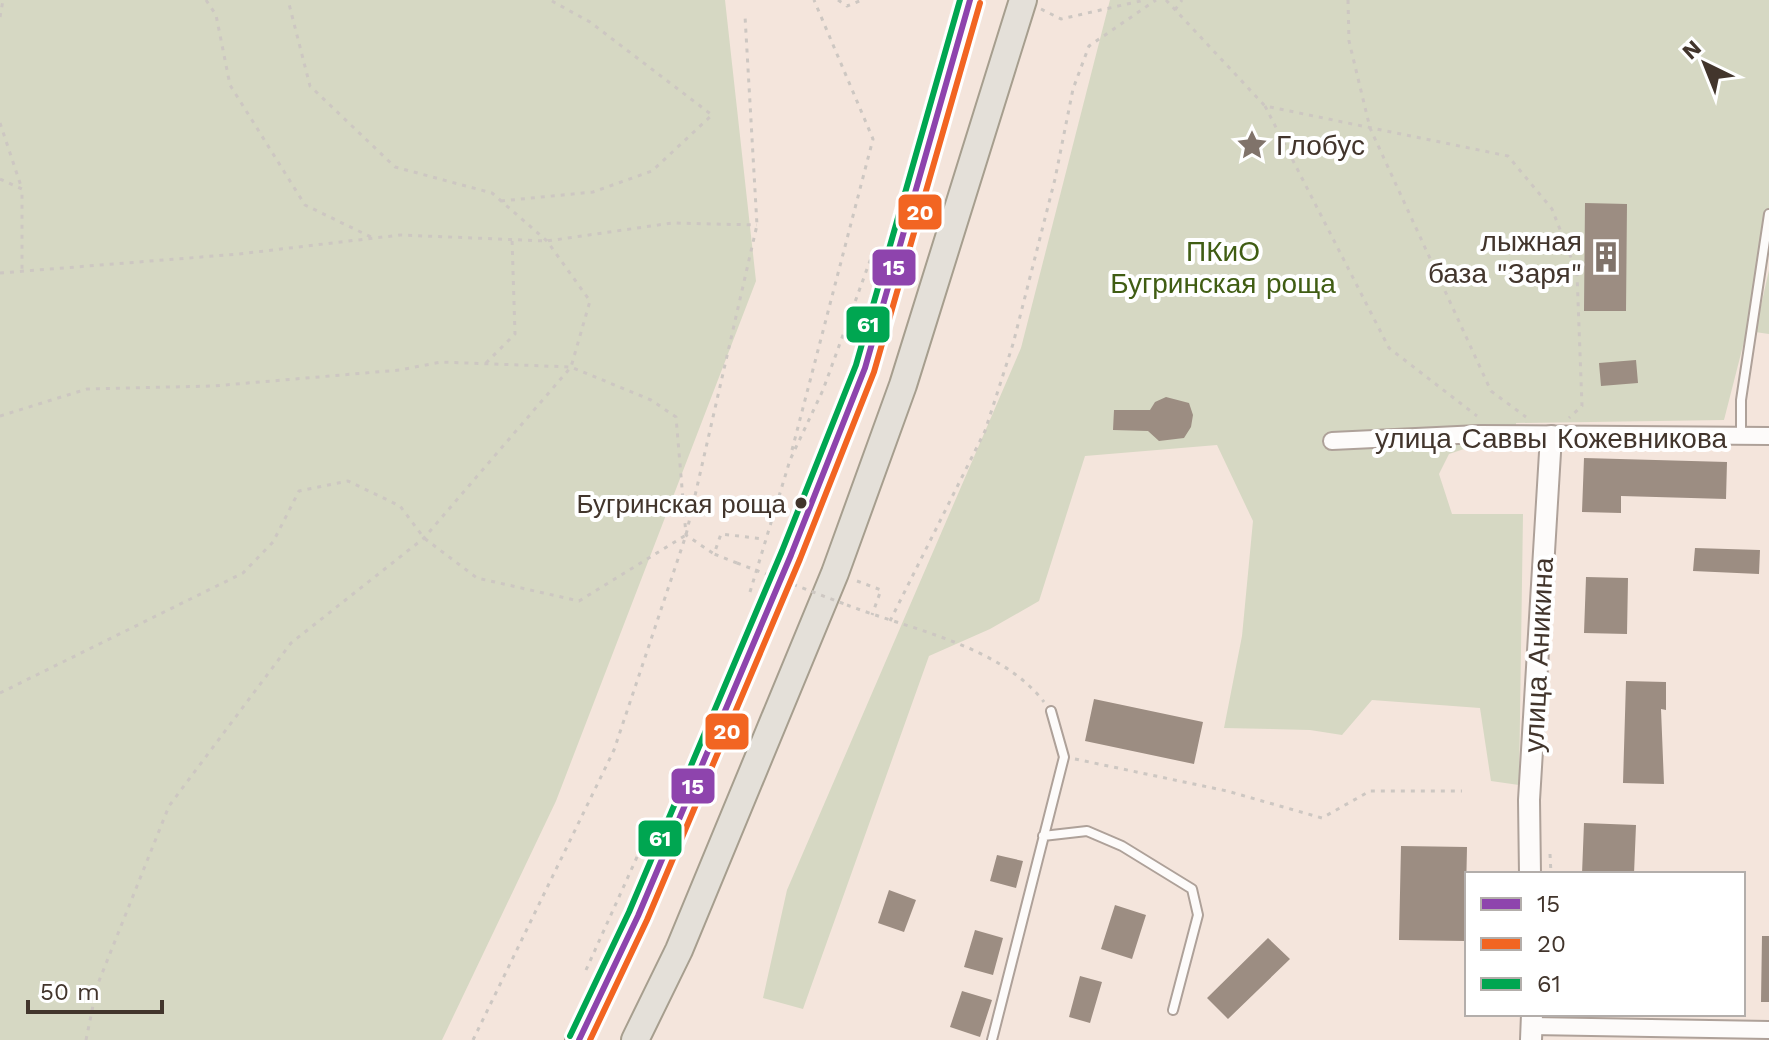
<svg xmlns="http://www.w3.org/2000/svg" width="1769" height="1040" viewBox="0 0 1769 1040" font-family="'Work Sans',sans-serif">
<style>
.green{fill:#d6d8c3}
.building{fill:#9c8d82}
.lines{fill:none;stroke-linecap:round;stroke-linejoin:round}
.service-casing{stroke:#aea199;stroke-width:12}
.minor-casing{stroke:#aea199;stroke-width:20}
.tertiary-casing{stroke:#aea199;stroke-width:24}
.primary-casing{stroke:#a69e8e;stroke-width:30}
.path{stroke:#cdc7c2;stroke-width:3;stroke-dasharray:4 6;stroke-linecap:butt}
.service{stroke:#fdfbfa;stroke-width:8}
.minor{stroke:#fdfbfa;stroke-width:16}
.tertiary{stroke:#fdfbfa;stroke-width:20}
.primary{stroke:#e4e0d9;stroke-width:26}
.path-bridge{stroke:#cdc7c2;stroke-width:3;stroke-dasharray:4 6;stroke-linecap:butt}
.bus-1-casing{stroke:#fff;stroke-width:12}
.bus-2-casing{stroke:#fff;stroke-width:12}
.bus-3-casing{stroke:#fff;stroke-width:12}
.bus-1{stroke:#8e44ad;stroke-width:6}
.bus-2{stroke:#f26522;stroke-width:6}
.bus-3{stroke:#00a651;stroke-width:6}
.bus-dot{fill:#42352c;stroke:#fff;stroke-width:3}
.labels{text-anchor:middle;stroke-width:8;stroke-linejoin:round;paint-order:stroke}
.bus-label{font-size:26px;fill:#42352c;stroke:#fff;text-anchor:end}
.poi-label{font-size:28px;fill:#42352c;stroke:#fff;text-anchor:start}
.park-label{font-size:28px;fill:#405d13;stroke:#fff}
.street-label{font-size:28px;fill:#42352c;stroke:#fff}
.line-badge{stroke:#fff;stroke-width:3}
.badge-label{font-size:22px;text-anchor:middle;font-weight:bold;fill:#fff}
</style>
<rect width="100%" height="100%" fill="#f4e5dc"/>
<path class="green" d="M0,0H725L756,281L556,801L442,1040H0Z
M1110,0H1769V244L1724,420L1516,423L1517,451L1464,449L1449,454L1439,474L1452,514H1523L1519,785L1491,781L1480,708L1372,700L1342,735L1310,730L1224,728L1242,636L1253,521L1217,445L1085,456L1039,601L990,629L929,656L803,1009L763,998L787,890L1021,348Z
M1769,270V334L1755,332Z"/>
<path class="building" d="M1585,203L1627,204L1626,311H1584Z
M1636,360L1638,383L1601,386L1599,363Z
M1166,397L1189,403L1193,415L1191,427L1184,438L1159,441L1148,431L1113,430L1114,410H1150L1155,402Z
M1584,458L1727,462L1726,499L1621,496V513L1582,512Z
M1695,548L1760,550L1759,574L1693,571Z
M1586,577L1628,578L1627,634L1584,633Z
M1626,681L1666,682V710L1661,709L1664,784L1623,783Z
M1094,699L1203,722L1194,764L1085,741Z
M1584,823L1636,825L1634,874H1582Z
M1401,846L1467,847L1465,941L1399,940Z
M997,855L1023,861L1016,888L990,881Z
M889,890L916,900L904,932L878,923Z
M1115,905L1146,915L1132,959L1101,949Z
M975,930L1003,938L993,975L964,967Z
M1762,936H1769V1002H1761Z
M1268,938L1290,959L1228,1019L1207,998Z
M1080,976L1102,982L1090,1023L1069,1017Z
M962,991L992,1000L980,1037L950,1027Z"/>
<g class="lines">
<defs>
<path id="service" d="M1741,437V400L1769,214
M1043,836L1087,831L1122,846L1192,889L1198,915L1173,1010
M992,1040L1064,757L1051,711"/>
<path id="minor" d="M1332,441L1479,434L1769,436
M1532,1026L1769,1030"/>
<path id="tertiary" d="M1530,874L1529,800L1551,436
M1531,1040L1532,1014"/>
<path id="primary" d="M579,1040L638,916L791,555L865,368L970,0
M635,1040L679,950L835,573L903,385L1023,0"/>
</defs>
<use href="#service" class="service-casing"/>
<use href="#minor" class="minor-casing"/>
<use href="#tertiary" class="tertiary-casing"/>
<use href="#primary" class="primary-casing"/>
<path class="path" d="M206,0L216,15L230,85L305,205L371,237
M838,0L847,6L862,0
M1166,0L1265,106L1508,156L1552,209L1577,273L1582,406L1569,418
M1348,0L1349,41L1370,128L1491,391L1526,417
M1041,9L1061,19L1145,0
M1175,10L1182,0
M0,17L3,0
M1265,106L1389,348L1477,416
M0,123L22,189
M0,179L22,189V271
M501,201L593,192L652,171L712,115L590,22L550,0
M0,273L239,254L400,235L547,241L672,223L757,225
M486,363L515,334L512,239
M0,416L87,389L213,386L400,370L441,362L571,367L651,400L676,417L686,535L714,554
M792,450L873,139L814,0
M737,563L714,554L721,534L764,539
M857,581L881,590L872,615
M750,592L790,460L823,390L875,247
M847,605C912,630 1001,646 1044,702
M890,621L985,431L1013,344L1055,179L1073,89L1089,46L1156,0
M0,693L243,573L273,542L299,491L348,481L400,506L424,538L477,578L579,601L686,535
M1075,759L1227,791L1322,818L1370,791H1462
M1550,854L1551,874
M586,970L642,846
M86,1040L97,986L169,806L291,643L424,538L571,367L590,301L547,241L492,193L395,167L310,86L288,0
M473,1040L614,750L686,535L757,225L745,16"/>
<use href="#service" class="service"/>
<use href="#minor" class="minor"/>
<use href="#tertiary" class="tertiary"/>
<use href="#primary" class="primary"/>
<path class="path-bridge" d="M737,563L847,605"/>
<defs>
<path id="bus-1" d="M579,1040L638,916L791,555L865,368L970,0"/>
<path id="bus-2" d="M590,1040L647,920L800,559L874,372L980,3"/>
<path id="bus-3" d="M570,1036L629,912L782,551L856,365L960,0"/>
</defs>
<use href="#bus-1" class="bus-1-casing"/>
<use href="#bus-2" class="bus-2-casing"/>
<use href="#bus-3" class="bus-3-casing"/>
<use href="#bus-1" class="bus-1"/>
<use href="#bus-2" class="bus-2"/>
<use href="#bus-3" class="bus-3"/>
</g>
<defs>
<symbol id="sight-bare" viewBox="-9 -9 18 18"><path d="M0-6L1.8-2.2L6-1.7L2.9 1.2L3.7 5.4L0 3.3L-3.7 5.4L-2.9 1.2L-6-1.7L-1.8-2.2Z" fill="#80736a" stroke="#fff" stroke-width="2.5" paint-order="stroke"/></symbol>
<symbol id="building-bare" viewBox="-9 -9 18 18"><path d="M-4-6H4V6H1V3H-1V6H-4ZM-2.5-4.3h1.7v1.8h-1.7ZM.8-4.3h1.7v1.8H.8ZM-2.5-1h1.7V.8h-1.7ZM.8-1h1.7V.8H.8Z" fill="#80736a" stroke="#fff" stroke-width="2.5" paint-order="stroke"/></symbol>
</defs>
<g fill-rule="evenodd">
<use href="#sight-bare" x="1230" y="123" width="44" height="44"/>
<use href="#building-bare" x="1584" y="235" width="44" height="44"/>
</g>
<circle class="bus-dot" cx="801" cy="503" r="7"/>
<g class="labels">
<g class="bus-label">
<text x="786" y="513">Бугринская роща</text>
</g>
<g class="poi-label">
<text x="1276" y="155">Глобус</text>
<text x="1582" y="251" text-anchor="end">лыжная<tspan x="1582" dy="32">база "Заря"</tspan></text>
</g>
<g class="park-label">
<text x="1223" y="261">ПКиО<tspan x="1223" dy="32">Бугринская роща</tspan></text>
</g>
<g class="street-label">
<text x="1551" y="448">улица Саввы Кожевникова</text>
<text transform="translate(1538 655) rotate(-87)" y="10">улица Аникина</text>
</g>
</g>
<g class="line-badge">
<rect x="897" y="193" width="46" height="38" rx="8" fill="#f26522"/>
<rect x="871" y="248" width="46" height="39" rx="8" fill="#8e44ad"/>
<rect x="845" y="305" width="46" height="39" rx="8" fill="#00a651"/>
<rect x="704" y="712" width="46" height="39" rx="8" fill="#f26522"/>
<rect x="670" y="767" width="46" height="38" rx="8" fill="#8e44ad"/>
<rect x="637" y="819" width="46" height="39" rx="8" fill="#00a651"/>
</g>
<g class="badge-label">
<text x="920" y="220">20</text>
<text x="894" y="275">15</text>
<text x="868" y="332">61</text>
<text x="727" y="739">20</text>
<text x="693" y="794">15</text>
<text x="660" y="846">61</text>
</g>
<rect x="1465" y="872" width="280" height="144" fill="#ffffff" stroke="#b3aeab" stroke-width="2"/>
<rect x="1481" y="898" width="40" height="12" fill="#8e44ad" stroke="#b3aeab" stroke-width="2"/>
<text x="1537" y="912" font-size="24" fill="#42352c">15</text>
<rect x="1481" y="938" width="40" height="12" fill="#f26522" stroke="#b3aeab" stroke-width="2"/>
<text x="1537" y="952" font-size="24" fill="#42352c">20</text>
<rect x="1481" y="978" width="40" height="12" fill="#00a651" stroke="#b3aeab" stroke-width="2"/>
<text x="1537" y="992" font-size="24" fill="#42352c">61</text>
<g transform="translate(1705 64) rotate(317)" stroke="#ffffff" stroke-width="6" paint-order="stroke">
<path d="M0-6L14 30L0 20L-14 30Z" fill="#42352c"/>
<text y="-12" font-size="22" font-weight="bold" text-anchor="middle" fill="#42352c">N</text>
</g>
<path d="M28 1000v12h134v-12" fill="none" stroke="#42352c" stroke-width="4"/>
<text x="40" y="1000" font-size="24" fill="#42352c" stroke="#ffffff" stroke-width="6" paint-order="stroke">50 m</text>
</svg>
